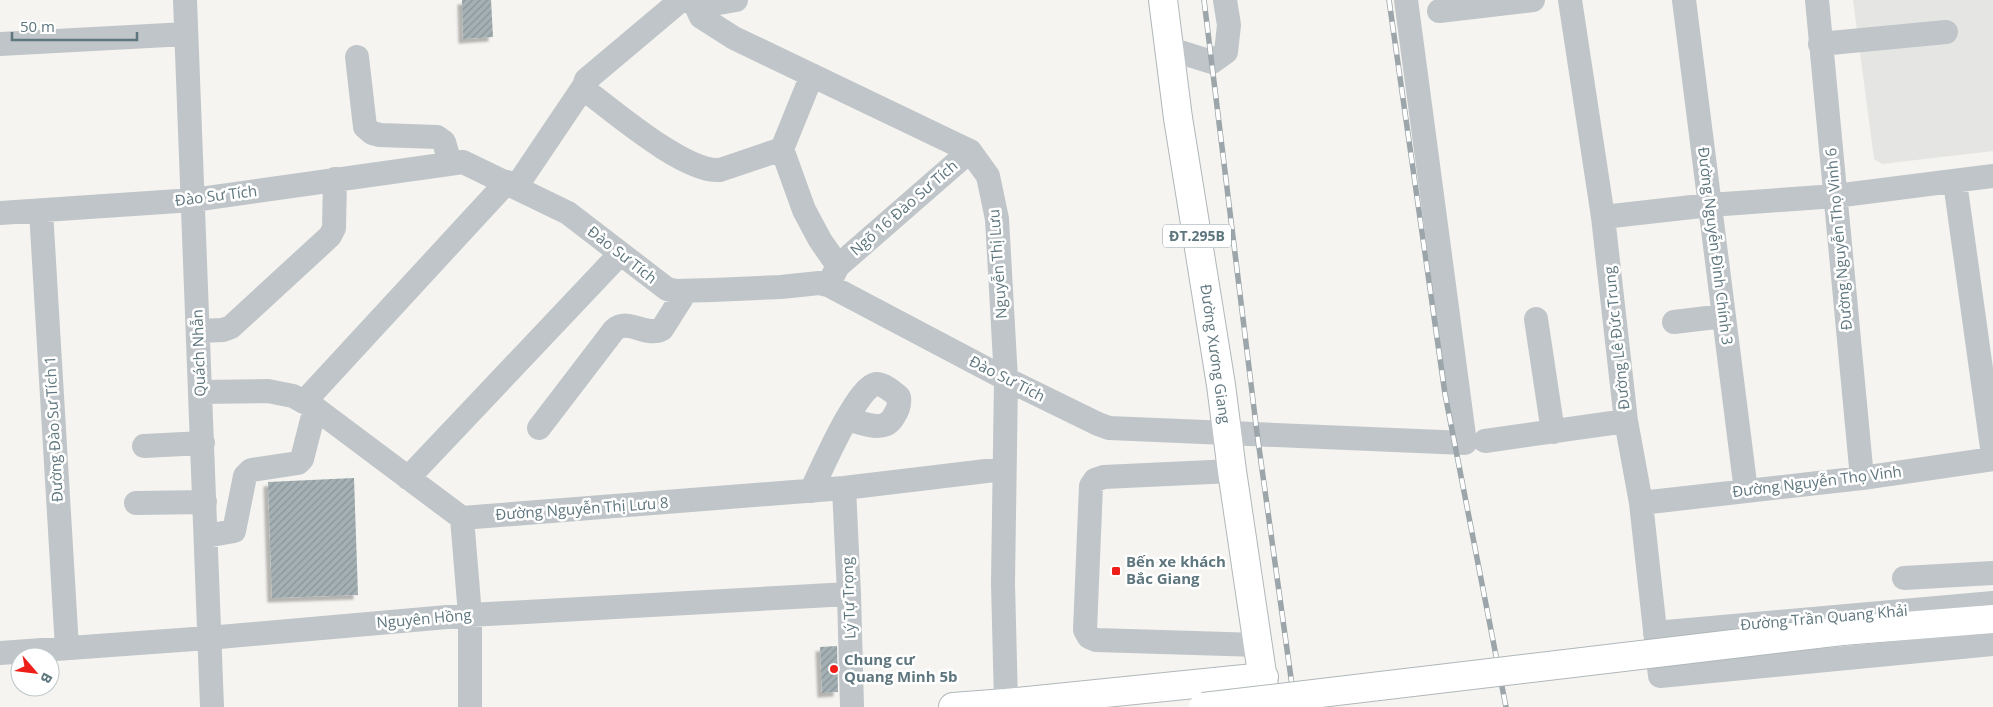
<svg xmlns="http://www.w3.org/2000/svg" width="1993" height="707" viewBox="0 0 1993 707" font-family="'Open Sans',sans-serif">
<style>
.built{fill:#e5e6e4}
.building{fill:url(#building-hatch);filter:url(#shadow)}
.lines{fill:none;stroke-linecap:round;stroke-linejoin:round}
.major-casing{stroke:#b0b7ba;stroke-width:30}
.minor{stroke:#bfc5c8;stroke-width:24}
.major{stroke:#fff;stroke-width:28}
.rail-casing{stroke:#9ca6aa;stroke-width:5.5}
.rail{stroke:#fff;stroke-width:4;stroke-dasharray:11;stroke-linecap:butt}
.major-bridge-casing{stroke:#b0b7ba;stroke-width:30;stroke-linecap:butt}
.major-bridge{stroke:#fff;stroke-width:28}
.poi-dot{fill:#ed1f18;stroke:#fff;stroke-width:2}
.labels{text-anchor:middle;stroke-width:5;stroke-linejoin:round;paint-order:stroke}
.shield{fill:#fff;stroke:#8e9fa5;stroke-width:1}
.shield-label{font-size:14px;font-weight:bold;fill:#5e767e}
.street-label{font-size:15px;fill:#5e767e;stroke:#fff}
.poi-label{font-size:15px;font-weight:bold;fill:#5e767e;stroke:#fff;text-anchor:start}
</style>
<defs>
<pattern id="building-hatch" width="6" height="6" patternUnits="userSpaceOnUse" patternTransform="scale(1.25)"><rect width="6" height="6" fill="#a4b0b3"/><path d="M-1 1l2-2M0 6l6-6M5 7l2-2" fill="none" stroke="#899497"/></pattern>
<filter id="shadow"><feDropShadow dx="-4.5" dy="4.5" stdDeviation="1" flood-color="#0004"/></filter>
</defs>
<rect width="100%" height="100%" fill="#f5f4f0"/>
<path class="built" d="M1853,0H1993V151L1882,164L1874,159Z"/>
<path class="building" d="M462,0H491L493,37L463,39Z
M354,478L358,595L272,598L268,482Z
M837,646L838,692L822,693L820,647Z"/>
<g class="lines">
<defs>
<path id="major" d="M1163,0L1178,118L1221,385L1232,471L1267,707
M1842,631L1993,619
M953,707L1006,703L1264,677"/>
</defs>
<use href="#major" class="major-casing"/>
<path class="minor" d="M185,0L212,707
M681,0L586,80L584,86L589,93C617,114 686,173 720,170L782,149L812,75
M693,0L701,17L734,38L970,151L988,176L997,219L1006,379L1003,583L1006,703
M1570,0L1603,217L1626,421L1641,503L1660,676L1993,644
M1684,0L1746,491
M1817,0L1862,478
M696,7L736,0
M1439,11L1533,0
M0,44L186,34
M1820,44L1946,32
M1170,49L1212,62L1226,52L1229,25L1225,0
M357,57L365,127L372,133L380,135L437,137L444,142L450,163
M782,149L804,210L820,240L838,266
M1955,182L1993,455
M516,187L584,86
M41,211L67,648
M0,213L193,200L463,162L568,213L667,289L675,291L713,290L781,287L819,283L828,285L1006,379L1098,424L1109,428L1465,443L1406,0
M1603,217L1710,205L1835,196L1993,176
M828,285L838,266L970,151
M1536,319L1553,432
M1674,322L1724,316
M198,331L223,330L231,327L330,236L334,228L335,179
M201,392L268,391L293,396L315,408L462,518L844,488L1003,469
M304,402L507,182
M539,428L614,330C629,317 646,338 662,329L686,291
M1485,441L1626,421
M144,446L203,443
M1232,471L1104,477L1095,480L1091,486L1085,630L1089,637L1096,640L1259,645
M408,478L620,254
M844,488L849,594L852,707
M811,491C820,473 857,386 876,384C884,384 893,392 899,397C900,404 898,410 894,416C885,434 863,423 847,419
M136,503L205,502
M1641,503L1862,478L1993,459
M462,518L470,615V707
M206,536L234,531L245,476L251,470L298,463L302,459L315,408
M1904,578L1993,573
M1655,633L1993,603
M0,653L208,638L470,615L849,594"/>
<use href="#major" class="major"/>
<defs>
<path id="rail" d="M1204,0L1257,433L1295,707
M1389,0L1445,394L1506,707"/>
</defs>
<use href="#rail" class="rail-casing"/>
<use href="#rail" class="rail"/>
<defs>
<path id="major-bridge" d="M1203,707L1842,631"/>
</defs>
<use href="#major-bridge" class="major-bridge-casing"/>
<use href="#major-bridge" class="major-bridge"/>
</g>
<g class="poi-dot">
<rect x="1111" y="566" width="10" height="10" rx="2.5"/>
<circle cx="834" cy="669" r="5"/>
</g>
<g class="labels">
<rect class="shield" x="1163" y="224.5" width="68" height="23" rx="4"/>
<g class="shield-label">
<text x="1197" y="241">ĐT.295B</text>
</g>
<g class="street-label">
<text transform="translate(216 196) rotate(-7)" y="5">Đào Sư Tích</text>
<text transform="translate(904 208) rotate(-41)" y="5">Ngõ 16 Đào Sư Tích</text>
<text transform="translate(1839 239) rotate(-95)" y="5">Đường Nguyễn Thọ Vinh 6</text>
<text transform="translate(1715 246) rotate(83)" y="5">Đường Nguyễn Đình Chính 3</text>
<text transform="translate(622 255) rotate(38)" y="5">Đào Sư Tích</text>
<text transform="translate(998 264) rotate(-94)" y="5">Nguyễn Thị Lưu</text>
<text transform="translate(1617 338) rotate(-96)" y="5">Đường Lê Đức Trung</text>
<text transform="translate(199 353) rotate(-92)" y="5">Quách Nhẫn</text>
<text transform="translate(1215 354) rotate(82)" y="5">Đường Xương Giang</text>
<text transform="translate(1007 379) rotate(27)" y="5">Đào Sư Tích</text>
<text transform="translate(54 429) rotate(-93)" y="5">Đường Đào Sư Tích 1</text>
<text transform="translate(1817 482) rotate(-7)" y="5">Đường Nguyễn Thọ Vinh</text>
<text transform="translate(582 509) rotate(-4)" y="5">Đường Nguyễn Thị Lưu 8</text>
<text transform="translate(849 598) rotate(-92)" y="5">Lý Tự Trọng</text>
<text transform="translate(1824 618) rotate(-5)" y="5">Đường Trần Quang Khải</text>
<text transform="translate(424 619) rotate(-5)" y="5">Nguyên Hồng</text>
</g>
<g class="poi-label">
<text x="1126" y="567">Bến xe khách<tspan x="1126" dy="17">Bắc Giang</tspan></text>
<text x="844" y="665">Chung cư<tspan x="844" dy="17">Quang Minh 5b</tspan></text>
</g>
</g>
<g transform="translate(35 672) rotate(118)"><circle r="24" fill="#ffffff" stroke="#bfc8cb"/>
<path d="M0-4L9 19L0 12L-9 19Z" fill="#ed1f18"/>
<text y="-8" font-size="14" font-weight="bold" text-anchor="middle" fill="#5e767e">B</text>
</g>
<path d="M12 32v8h125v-8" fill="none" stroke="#5e767e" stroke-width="2.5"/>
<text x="20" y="32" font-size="15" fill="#5e767e" stroke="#ffffff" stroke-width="4" paint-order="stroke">50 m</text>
</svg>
